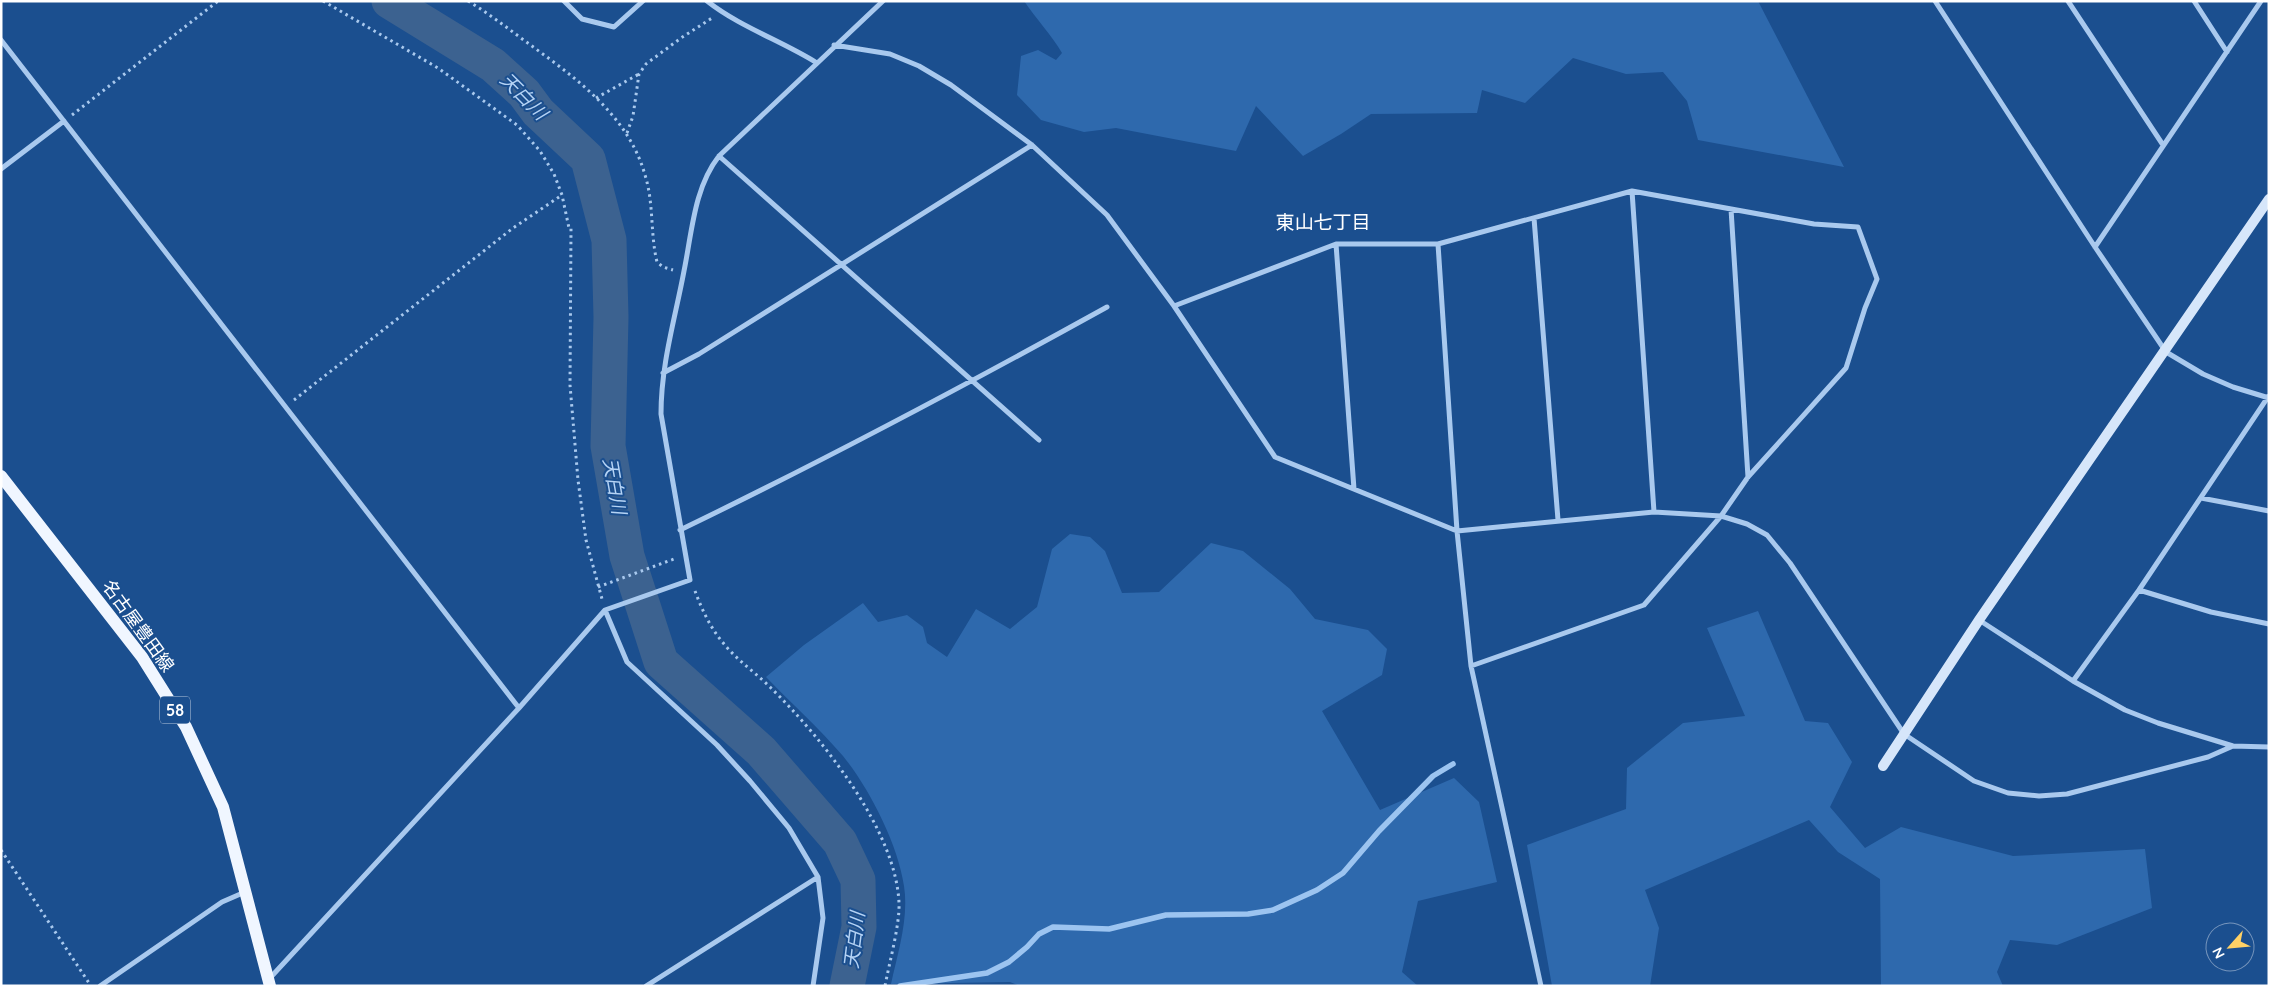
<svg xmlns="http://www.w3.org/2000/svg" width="2270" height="987" viewBox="0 0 2270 987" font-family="Quicksand,'Noto Sans JP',sans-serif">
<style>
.green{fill:#2e69ad}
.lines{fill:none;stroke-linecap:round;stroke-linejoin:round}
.stream{stroke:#9cc4f0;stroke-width:5.5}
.river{stroke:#3c6290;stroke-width:35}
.path{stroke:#a9c9ee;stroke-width:3;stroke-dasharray:2.5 4;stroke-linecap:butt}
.street{stroke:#a9c9ee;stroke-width:5}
.secondary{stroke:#d6e6fa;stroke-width:10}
.primary{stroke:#f0f6ff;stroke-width:12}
.labels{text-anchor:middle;stroke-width:4;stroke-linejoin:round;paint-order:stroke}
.shield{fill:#1b4f8f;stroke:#bbcadd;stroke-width:1}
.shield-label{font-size:16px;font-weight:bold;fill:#fff}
.street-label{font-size:18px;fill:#fff;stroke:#1b4f8f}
.water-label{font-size:19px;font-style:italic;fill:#b5d3f5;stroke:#1b4f8f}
.neighbourhood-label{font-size:19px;fill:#fff;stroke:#1b4f8f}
</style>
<rect width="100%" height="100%" fill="#1b4f8f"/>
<path class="green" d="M1024,1H1758L1844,167L1698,140L1687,101L1663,72L1626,74L1573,58L1525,103L1482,90L1477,113L1371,114L1341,134L1303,156L1256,106L1236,151L1116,128L1084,132L1041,120L1017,95L1021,56L1038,50L1056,60L1062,53C1051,34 1036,19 1024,1Z
M1070,534L1090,537L1105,551L1122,593L1159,592L1211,543L1243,551L1290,589L1315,619L1368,630L1387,649L1382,675L1322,711L1380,810L1454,778L1479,802L1497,882L1418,901L1402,972L1418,986H1020L1010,982L891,984C898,952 909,918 904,886C898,844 869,788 843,756C819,728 791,703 766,677L804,645L863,603L878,622L907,615L923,627L927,643L947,657L976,609L1010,629L1037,607L1052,549Z
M1758,611L1805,721L1828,723L1852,762L1830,807L1865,848L1901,827L2013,856L2145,849L2152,908L2057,945L2010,940L1997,972L2003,986H1881L1880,879L1838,852L1809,820L1645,890L1659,928L1650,986H1552L1527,845L1626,809L1627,768L1683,723L1745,716L1707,628Z"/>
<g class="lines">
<path class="stream" d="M900,986L987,973L1009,962L1027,947L1039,934L1053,927L1109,929L1166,915L1248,914L1273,910L1317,890L1343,873L1379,831L1433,776L1453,764"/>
<path class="river" d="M389,1L493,65L524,93L538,112L588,159L609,240L611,317L608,446L627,556L661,662L761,751L840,842L858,880L859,927L847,986"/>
<path class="path" d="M323,1L438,68L517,125L540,151L554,174L562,195L569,228H571L570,385L578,480L586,540L602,599
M468,1C488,13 506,27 525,41C573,76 628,114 645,175C654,203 650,233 657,262L663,267L673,270
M596,98L639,74
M72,115L218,1
M627,133L633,116L639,74L646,64L681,38L712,18
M294,400L513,228L562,195
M598,587L674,559
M695,591C702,610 711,629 724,644C738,661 756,673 771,688C822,738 896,830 899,903C900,924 889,964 885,986
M1,850L89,983"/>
<path class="street" d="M564,1L582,19L614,27L643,1
M707,1C740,27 782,41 817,63
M1935,1L2095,247L2166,352L2203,374L2233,387L2269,398
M2068,1L2163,145
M2194,1L2227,52
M1,40L519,708
M834,45L890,54L919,66L951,85L1032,145L1107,215L1174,306L1275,457L1457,531L1654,512L1721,516L1747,524L1767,535L1790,563L1904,734L1974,781L2008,793L2039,796L2067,794L2208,757L2233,746
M719,156L1039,440
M1,169L64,121
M1632,191L1654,512
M1731,209L1748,477
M1534,218L1558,520
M1336,244L1354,489
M1438,244L1457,531L1471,666L1541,986
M2095,247L2261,1
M1174,306L1336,244H1438L1632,191L1814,224L1858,227L1877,279L1865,308L1846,368L1748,477L1721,516L1644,605L1471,666
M663,373L699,354L1032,145
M2201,498L2269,511
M680,530C825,460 966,385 1107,307
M2139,590L2211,612L2269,624
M605,610L627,662L717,745L750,781L789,828L818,877L823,918L813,986
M1979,620L2073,681L2125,710L2158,723L2233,746L2269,747
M2073,681L2139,590L2268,397
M270,978L519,708L605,610L690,580L661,414C661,364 675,319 684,271C692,232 694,188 719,156L883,1
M100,986L222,902L245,892
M646,986L818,877"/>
<path class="secondary" d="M1883,766L1979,620L2269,199"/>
<path class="primary" d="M1,476L142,657L186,727L223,807L270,986"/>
</g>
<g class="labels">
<rect class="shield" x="160" y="696.5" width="30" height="27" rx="4"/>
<g class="shield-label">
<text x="175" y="716">58</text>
</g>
<g class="street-label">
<text transform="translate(138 626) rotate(54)" y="6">名古屋豊田線</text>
</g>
<g class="water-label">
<text transform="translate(524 96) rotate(45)" y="7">天白川</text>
<text transform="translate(615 486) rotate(80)" y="7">天白川</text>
<text transform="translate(854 940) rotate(-83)" y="7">天白川</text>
</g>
<g class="neighbourhood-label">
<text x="1323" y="229">東山七丁目</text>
</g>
</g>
<rect width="2270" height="987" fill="none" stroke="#ffffff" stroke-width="5"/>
<g transform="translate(2230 947) rotate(243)"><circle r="24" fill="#1b4f8f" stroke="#7695bc"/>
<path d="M0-4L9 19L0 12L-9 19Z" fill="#ffd166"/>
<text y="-8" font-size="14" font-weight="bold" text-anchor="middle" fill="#ffffff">N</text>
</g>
</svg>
